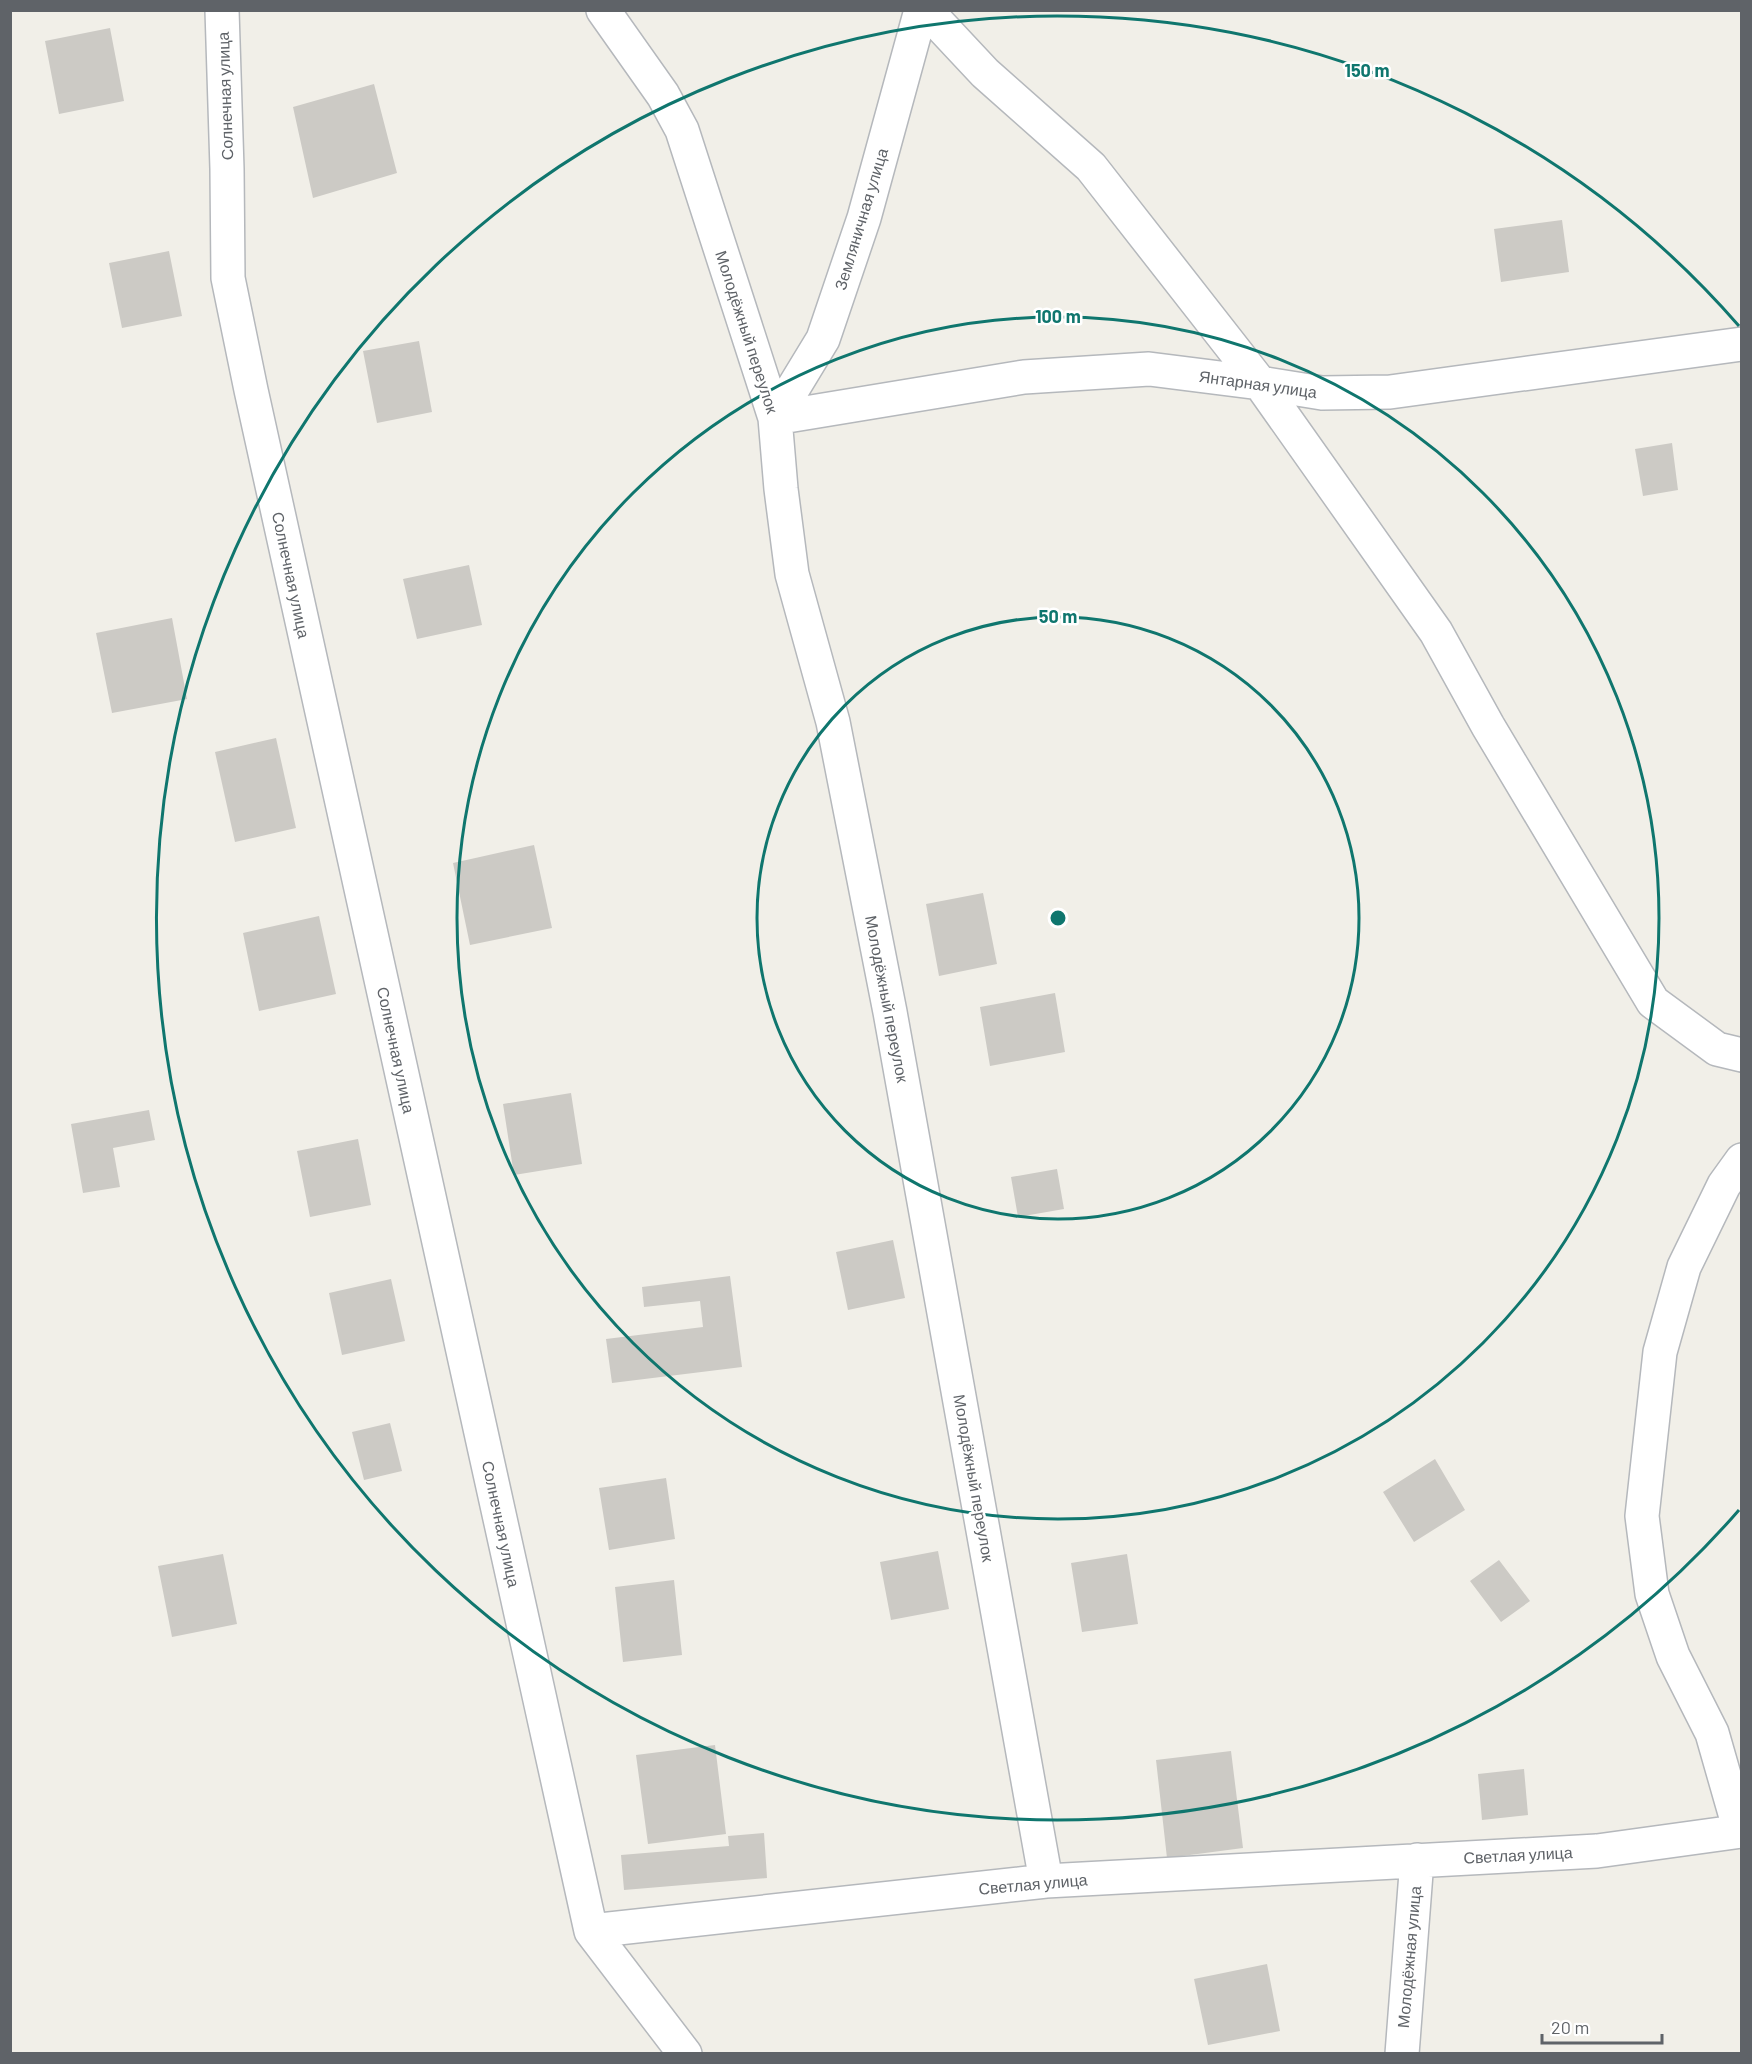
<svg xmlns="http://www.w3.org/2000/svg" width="1752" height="2064" viewBox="0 0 1752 2064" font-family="Barlow,sans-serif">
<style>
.building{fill:#cccac5}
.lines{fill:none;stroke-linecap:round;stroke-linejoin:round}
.street-casing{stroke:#b5b8bc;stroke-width:36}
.street{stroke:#fff;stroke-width:33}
.ring{fill:none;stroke:#0f766e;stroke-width:3}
.labels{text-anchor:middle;stroke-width:5;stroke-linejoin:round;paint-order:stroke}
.street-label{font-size:16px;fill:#5f6368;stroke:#fff}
.centre{fill:#0f766e;stroke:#fff;stroke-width:3}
.ring-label{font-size:18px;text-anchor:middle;font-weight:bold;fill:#0f766e;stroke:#fff;stroke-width:5;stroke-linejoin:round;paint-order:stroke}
</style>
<rect width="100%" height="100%" fill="#f1efe8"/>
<path class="building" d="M110,28L124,101L59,114L45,41Z
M374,84L397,173L313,198L293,107Z
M1562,220L1569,272L1501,282L1494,229Z
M169,251L182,316L122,328L109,263Z
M419,341L432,412L377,423L363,351Z
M1672,443L1678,490L1643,496L1635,449Z
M469,565L482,625L417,639L403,579Z
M172,618L187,699L112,713L96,633Z
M276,738L296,828L235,842L215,752Z
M534,845L552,928L470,945L453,863Z
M983,893L997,964L939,976L926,904Z
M319,916L336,994L259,1011L243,933Z
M1055,993L1065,1052L990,1066L980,1007Z
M571,1093L582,1164L514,1175L503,1104Z
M149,1110L155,1140L113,1148L120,1187L83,1193L71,1124Z
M358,1139L371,1205L310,1217L297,1151Z
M1057,1169L1064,1209L1018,1217L1011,1177Z
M893,1240L905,1298L848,1310L836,1252Z
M730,1276L742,1367L612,1383L606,1339L703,1327L700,1301L644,1307L642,1287Z
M391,1279L405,1341L342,1355L329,1293Z
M390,1423L402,1471L364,1480L352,1432Z
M1435,1459L1465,1510L1414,1542L1383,1492Z
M666,1478L675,1539L609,1550L599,1488Z
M938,1551L949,1609L891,1620L880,1562Z
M223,1554L237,1624L172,1637L158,1566Z
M1127,1554L1138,1624L1082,1632L1071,1563Z
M1499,1560L1530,1601L1501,1622L1470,1581Z
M674,1580L682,1655L623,1662L615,1587Z
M715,1745L726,1834L648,1844L636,1755Z
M1231,1751L1243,1848L1167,1858L1156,1760Z
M1524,1769L1528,1815L1482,1820L1478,1774Z
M764,1833L767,1878L624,1890L621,1855L729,1846L728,1836Z
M1267,1964L1280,2031L1208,2045L1194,1979Z"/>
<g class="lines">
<defs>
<path id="street" d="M222,10L227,169L228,278L251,390L591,1931L685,2054
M603,10L663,95L682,130L775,418L781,489L792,574L833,722L890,1012L1046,1881
M926,10L985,73L1091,167L1260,383L1436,632L1488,726L1653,1002L1717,1049L1742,1055
M775,418L1024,377L1149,369L1260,383L1322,393L1390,392L1742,344
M775,418L823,339L864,218L921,10
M1740,1831L1712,1733L1673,1656L1652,1594L1642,1516L1660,1352L1684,1267L1724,1185L1742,1160
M591,1931L1046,1881L1597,1851L1742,1831
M1402,2054L1417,1860"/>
</defs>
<use href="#street" class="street-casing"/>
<use href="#street" class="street"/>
</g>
<g class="ring">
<circle cx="1058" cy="918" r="301"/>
<circle cx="1058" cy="918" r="601"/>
<path d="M1739 1510A902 902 0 1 1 1739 326"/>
</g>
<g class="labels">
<g class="street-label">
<text transform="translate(225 96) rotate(-92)" y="6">Солнечная улица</text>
<text transform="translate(861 219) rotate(-73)" y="6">Земляничная улица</text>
<text transform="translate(747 332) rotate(72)" y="6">Молодёжный переулок</text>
<text transform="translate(1258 384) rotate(8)" y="6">Янтарная улица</text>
<text transform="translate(291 575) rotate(78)" y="6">Солнечная улица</text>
<text transform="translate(887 999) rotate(79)" y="6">Молодёжный переулок</text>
<text transform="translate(396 1050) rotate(78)" y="6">Солнечная улица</text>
<text transform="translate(974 1478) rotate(80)" y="6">Молодёжный переулок</text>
<text transform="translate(501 1524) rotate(78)" y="6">Солнечная улица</text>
<text transform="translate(1518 1855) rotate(-3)" y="6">Светлая улица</text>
<text transform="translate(1033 1884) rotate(-5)" y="6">Светлая улица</text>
<text transform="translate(1409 1957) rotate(-85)" y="6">Молодёжная улица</text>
</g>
</g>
<circle cx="1058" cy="918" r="9" class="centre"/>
<g class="ring-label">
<text x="1367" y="77">150 m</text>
<text x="1058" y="323">100 m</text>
<text x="1058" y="623">50 m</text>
</g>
<rect width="1752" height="2064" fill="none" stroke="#5f6368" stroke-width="24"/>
<path d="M1542 2034v9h120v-9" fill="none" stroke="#5f6368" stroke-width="3"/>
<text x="1551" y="2034" font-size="18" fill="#5f6368" stroke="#ffffff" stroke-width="4.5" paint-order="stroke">20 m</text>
</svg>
